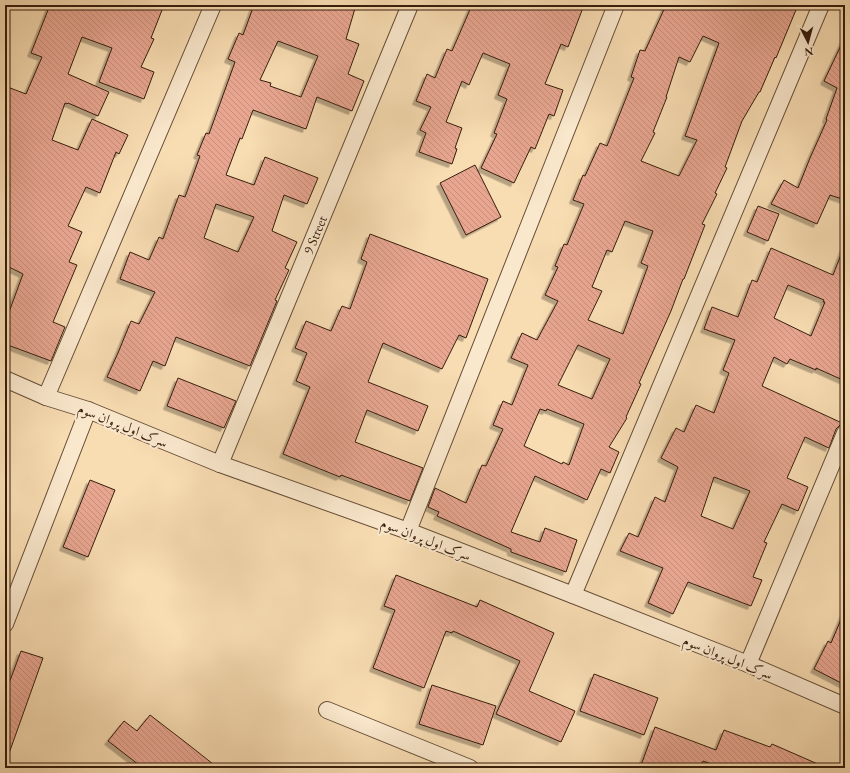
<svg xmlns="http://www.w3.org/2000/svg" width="850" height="773" viewBox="0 0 850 773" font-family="'EB Garamond',Amiri,serif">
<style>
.building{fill:url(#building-back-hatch);stroke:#361d0d;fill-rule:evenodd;filter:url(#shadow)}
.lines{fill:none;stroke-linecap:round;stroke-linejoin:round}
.street-casing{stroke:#664d36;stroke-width:18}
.street{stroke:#fae8cd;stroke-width:16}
.labels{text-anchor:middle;stroke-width:4;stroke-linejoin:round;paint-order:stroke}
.street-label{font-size:14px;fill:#361d0d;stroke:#fae8cd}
</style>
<defs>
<pattern id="building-back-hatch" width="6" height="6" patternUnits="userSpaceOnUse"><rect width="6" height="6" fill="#e8a691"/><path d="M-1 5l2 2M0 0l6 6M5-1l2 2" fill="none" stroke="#c88e7c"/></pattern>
<filter id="shadow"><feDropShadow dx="-3.5" dy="3.5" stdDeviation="0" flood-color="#0004"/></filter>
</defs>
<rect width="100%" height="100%" fill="#f8dcb2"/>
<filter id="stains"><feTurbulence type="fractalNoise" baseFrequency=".005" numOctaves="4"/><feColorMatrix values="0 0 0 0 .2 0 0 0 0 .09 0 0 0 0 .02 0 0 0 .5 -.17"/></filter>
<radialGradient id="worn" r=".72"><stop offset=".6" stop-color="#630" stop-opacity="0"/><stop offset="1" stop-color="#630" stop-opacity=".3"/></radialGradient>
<path class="building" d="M50,5H164L151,38L154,39L141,67L154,72L144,99L99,82L112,48L82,37L68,74L109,92L98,116L68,103L67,104L65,103L52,140L78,150L92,119L128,135L119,154L116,152L100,193L86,187L68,226L82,232L69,262L77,265L53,322L65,327L51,361L5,344V323L23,274L5,265V86L26,94L42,57L31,53Z
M254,5H356L346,39L359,44L348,74L364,81L352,111L317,97L306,129L253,110L242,139L240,138L226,175L254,185L265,157L318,178L307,204L284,195L272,231L297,242L285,268L289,270L275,300L277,301L250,366L176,337L165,366L153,361L140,391L107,377L118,353L131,321L139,324L155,292L120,279L130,252L149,260L159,237L163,239L179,195L185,197L200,156L197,155L206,133L209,134L235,62L228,59L239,33L243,35ZM278,41L318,56L301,97L270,86L271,83L260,80ZM216,204L254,217L238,252L204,238Z
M472,5H584L568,47L561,44L545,84L563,90L554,116L549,114L535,149L531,147L514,183L481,168L497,134L494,133L507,99L498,95L510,64L483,53L469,85L462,81L446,122L462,128L455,148L457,149L452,164L419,152L426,133L420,130L431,107L416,101L427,74L435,78L447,49L452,51Z
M666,5H798L776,58L775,57L760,92H759L742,121L725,167L727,168L715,193L717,194L702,224L705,225L684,279H683L671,311L639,383L641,384L626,417L627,418L609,447L619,452L610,473L601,469L587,500L535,476L511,532L540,542L545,528L577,540L566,572L511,552V549L437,516L439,512L428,507L435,488L466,503L482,465L486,466L503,429L493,425L503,401L512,405L528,365L511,358L522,333L537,340L558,301L545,295L558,267L555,266L564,244L567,245L584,204L573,200L583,175L585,176L600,143L607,146L634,78L631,77L640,50L645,51ZM703,36L719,43L685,136L697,140L679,176L641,161L655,133L653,132L667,97H666L679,57L690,62ZM625,221L653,231L641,263L648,266L623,334L588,320L602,291L592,287L607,250L612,252ZM578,345L610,359L592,399L558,385ZM540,409L546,411L547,409L584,424L569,465L563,462L562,464L524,446Z
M845,37V200L830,195L817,224L771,204L784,180L798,188L810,158L827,120L826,119L837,88L824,81Z
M475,165L501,217L466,235L440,183Z
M758,206L779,214L768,241L747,232Z
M370,234L488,279L466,338L459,335L442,369L383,343L368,382L428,406L418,431L367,410L355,442L423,468L410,501L341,475L340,477L283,454L310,387L296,381L307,353L295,348L306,321L331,331L342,306L350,309L367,262L361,259Z
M844,247H845V381L816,368V370L790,359L787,364L774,357L762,386L842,423L836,429L829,448L805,437L787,478L808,487L798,511L782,504L764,542L767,543L753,577L762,580L751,606L688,582L673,614L648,603L663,568L620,551L629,533L638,537L655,497L665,502L678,467L661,458L676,428L684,432L696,405L714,413L729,373L723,370L735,340L704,329L712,307L738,317L752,280L757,282L771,248L833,275ZM788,285L824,300L823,302H825L811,336L774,318ZM714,477L750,491L733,529L701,516Z
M178,378L236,401L224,428L167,406Z
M90,480L115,490L88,557L63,547Z
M396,575L477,607L480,600L554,633L529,691L575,711L561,742L496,714L520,661L453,631L452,633L446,631L424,688L373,668L395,610L384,606Z
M845,610V685L814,669L828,641L831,643Z
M21,651L43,658L7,759H5V694Z
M594,674L658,698L644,735L580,711Z
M432,685L496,706L483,745L419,724Z
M150,715L189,745L218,768H143L108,741L124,721L137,731Z
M655,727L716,750L724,730L770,747L772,744L827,768H722L703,761L700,768H640Z"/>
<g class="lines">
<defs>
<g id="street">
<path d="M5,379L46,397L88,410L220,464L408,531L573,595L748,664L845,706"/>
<path d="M46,397L213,5"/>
<path id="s1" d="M220,464L410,5"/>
<path d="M408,531L616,5"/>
<path d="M573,595L821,5"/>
<path d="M5,624L88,410"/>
<path d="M748,664L845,433"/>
<path d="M327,710L470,768"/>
</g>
</defs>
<use href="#street" class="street-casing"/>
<use href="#street" class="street"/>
</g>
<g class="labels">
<g class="street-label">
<text dy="5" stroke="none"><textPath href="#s1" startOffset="248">9 Street</textPath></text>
<text transform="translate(123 425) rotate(22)" y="5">سرک اول پروان سوم</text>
<text transform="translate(426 539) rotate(21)" y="5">سرک اول پروان سوم</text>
<text transform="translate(728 657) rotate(22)" y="5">سرک اول پروان سوم</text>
</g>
</g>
<rect width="850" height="773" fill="none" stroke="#f8dcb2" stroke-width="20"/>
<rect x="6" y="6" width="838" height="761" fill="none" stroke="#361d0d" stroke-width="2"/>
<rect x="10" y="10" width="830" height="753" fill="none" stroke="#361d0d"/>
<g transform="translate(808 42) rotate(174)" stroke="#fae8cd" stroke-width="3" paint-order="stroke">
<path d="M0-3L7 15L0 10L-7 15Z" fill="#361d0d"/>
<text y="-6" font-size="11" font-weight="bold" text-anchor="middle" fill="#361d0d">N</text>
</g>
<rect width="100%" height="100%" filter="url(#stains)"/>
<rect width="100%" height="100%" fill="url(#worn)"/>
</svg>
